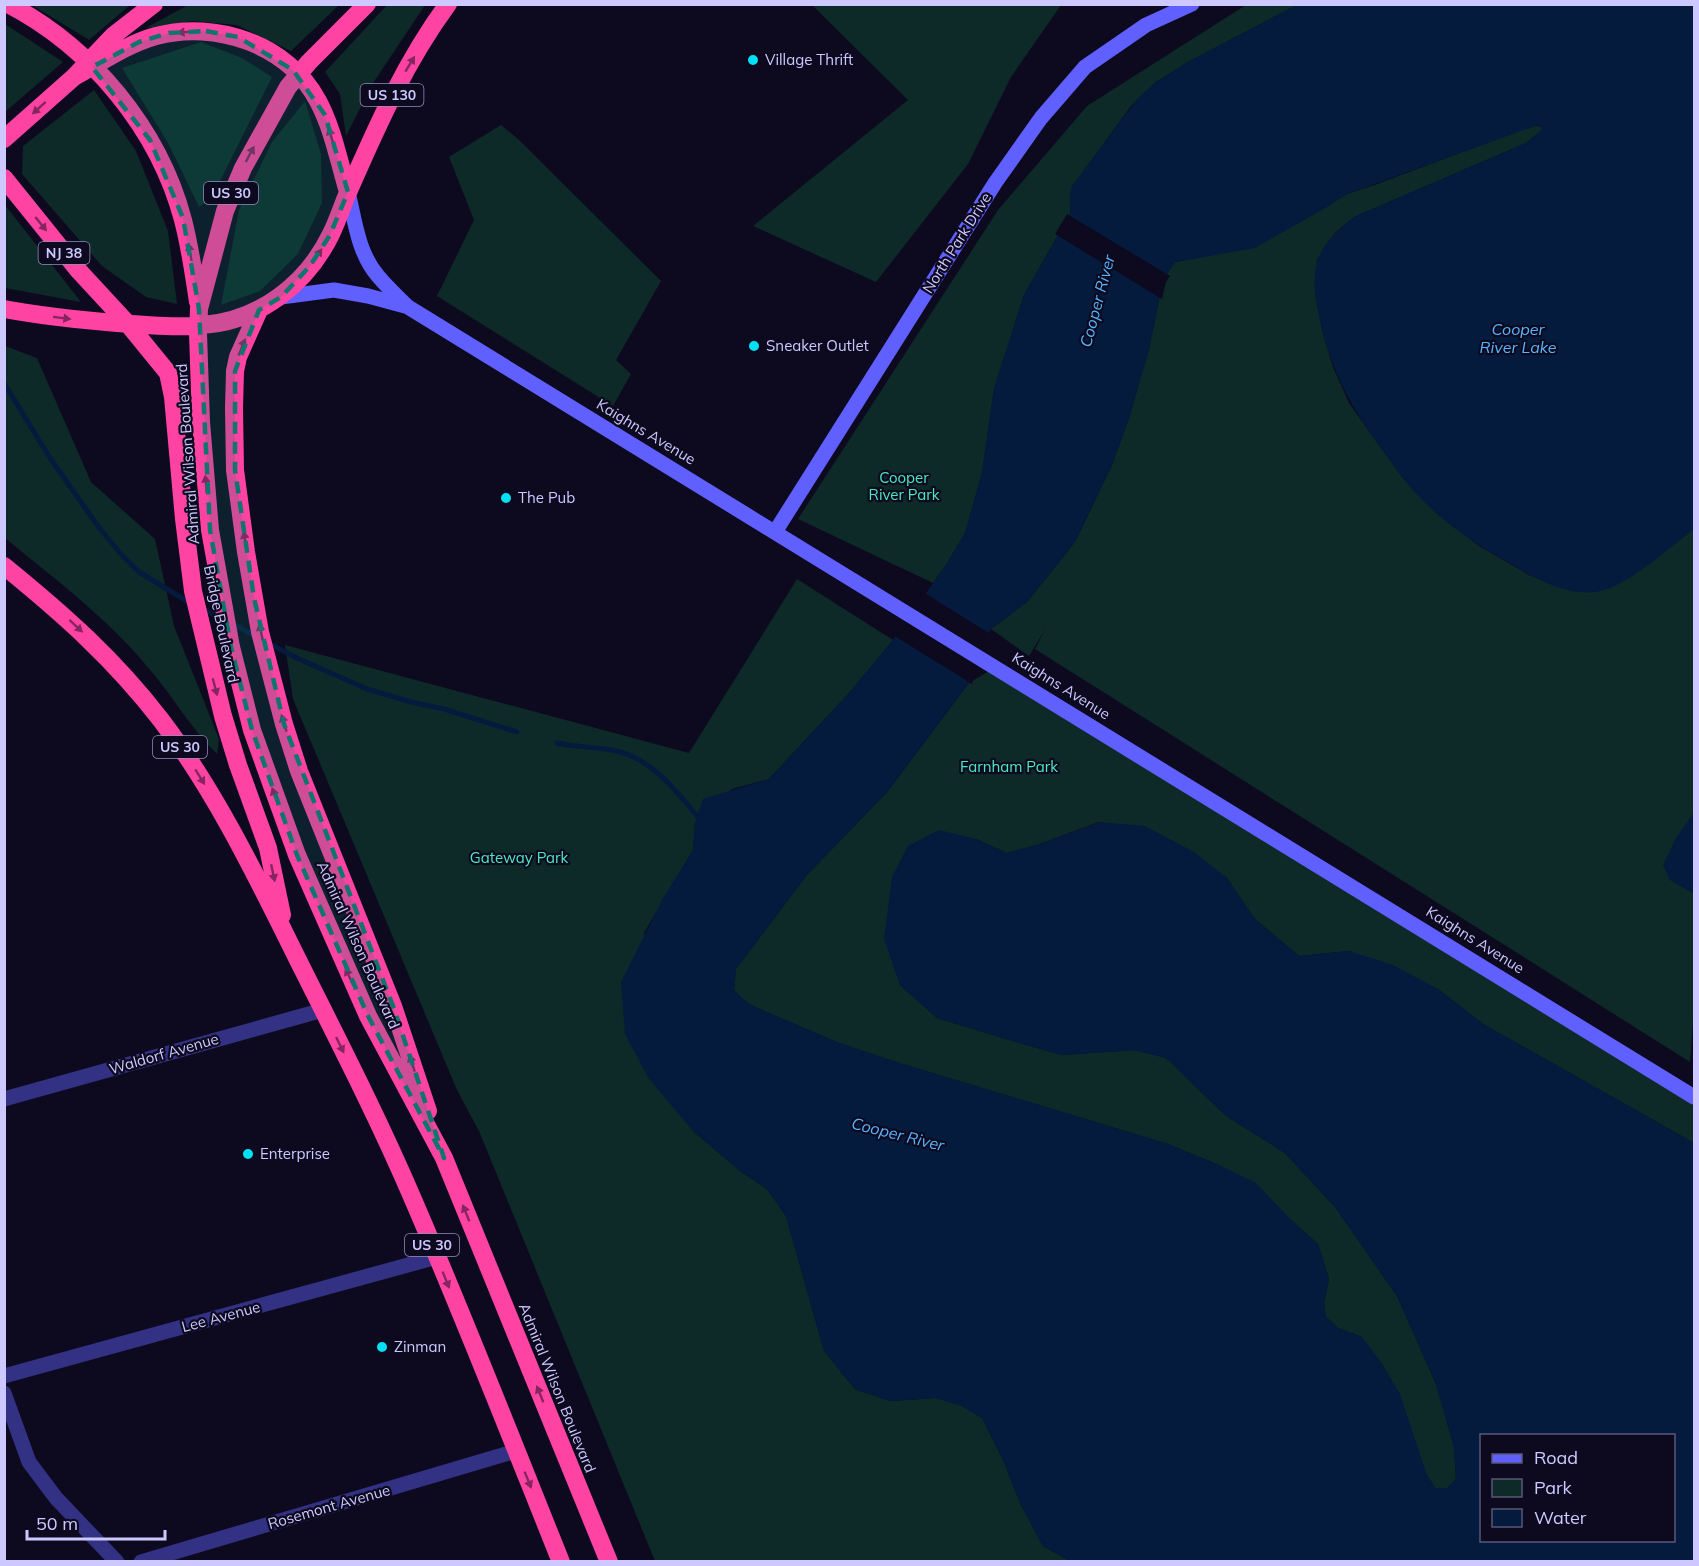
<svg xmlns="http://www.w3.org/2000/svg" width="1699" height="1566" viewBox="0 0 1699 1566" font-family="Mulish,sans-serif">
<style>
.green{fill:#0d2a28}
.water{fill:#041b3e;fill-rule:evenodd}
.pier{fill:#0d0a1f}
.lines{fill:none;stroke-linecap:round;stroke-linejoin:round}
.stream{stroke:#041b3e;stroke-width:5}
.street{stroke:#323183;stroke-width:15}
.secondary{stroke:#5f60ff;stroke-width:15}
.highway{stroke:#ff43a2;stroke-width:18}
.oneway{fill:#862660}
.marked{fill:#0f766e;fill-opacity:0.2;stroke:#0f766e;stroke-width:4.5;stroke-dasharray:12 8;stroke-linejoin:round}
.poi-dot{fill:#00e1f3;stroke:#0d0a1f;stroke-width:2}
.labels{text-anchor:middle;stroke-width:4.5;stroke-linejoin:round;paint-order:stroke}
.shield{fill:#0d0a1f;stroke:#938fbc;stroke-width:1.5}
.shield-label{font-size:14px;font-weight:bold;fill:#cdc8ff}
.poi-label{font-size:15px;fill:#cdc8ff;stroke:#0d0a1f;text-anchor:start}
.street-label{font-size:15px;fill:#cdc8ff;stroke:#0d0a1f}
.park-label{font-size:15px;fill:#4aeabe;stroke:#0d0a1f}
.water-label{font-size:16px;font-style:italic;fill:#56b5ff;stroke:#0d0a1f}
</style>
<rect width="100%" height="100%" fill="#0d0a1f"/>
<path class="green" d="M388,4L425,5L373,83L346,136L340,94L325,72Z
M32,5H130L89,40Z
M188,5H339L291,51L237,25L193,21L146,28Z
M812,5H1061L1011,77L968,164L876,282L753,226L908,100Z
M1246,5H1297L1188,62L1156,82L1132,105L1071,188L1070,214L1024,295L994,389L982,473L965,533L946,565L933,583L798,519L998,210L1087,106Z
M5,24L63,62L5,112Z
M201,42L242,58L272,77L211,199L199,207L168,143L122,68Z
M94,90L136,151L168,231L177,304L146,297L102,266L22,174L23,146Z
M305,101L321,154L322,203L298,254L260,291L221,305L239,210L272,142Z
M501,125L519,140L661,281L616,360L631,374L613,406L437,296L474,220L449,157Z
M1535,125L1541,127V131L1526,143L1354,217L1335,233L1317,260L1315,293L1323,334L1333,367L1349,403L1399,473L1414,491L1437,513L1479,546L1529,575L1553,585L1630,577L1694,529V1007L1690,1062L1035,649L1046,628L1029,656L991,629L1027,602L1075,542L1112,465L1129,418L1149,349L1163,280L1175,262L1255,247L1323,209L1347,194L1377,184Z
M4,205H5L81,302L5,288Z
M5,346L37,358L91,482L155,539L174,626L219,739L217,754C191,729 174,698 151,671C109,619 56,580 5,538Z
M797,579L893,640L850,692L769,779L732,789L695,822L693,850L644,933L693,1131L740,1171L767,1189L786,1216L824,1351L855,1389L890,1401L936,1398L962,1406L982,1418L1004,1462L1021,1505L1043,1546L1070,1561H655L479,1131L457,1090L293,699L285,645L689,753Z
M996,667L1694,1097V1143L1483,1024L1438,989L1349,951L1299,956L1255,919L1226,877L1099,822L1037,845L1007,853L976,839L900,985L937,1018L1009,1040L1062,1055L1135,1050L1166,1058L1226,1116L1285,1153L1335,1207L1397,1296L1436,1384L1454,1447L1456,1479L1447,1488H1435L1427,1475L1362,1337L1338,1328L1326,1317L1324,1303L1329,1279L1318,1244L1291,1220L1221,1166L1168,1144L893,1061L839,1043L755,1007L745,1001L734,990L736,969L806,876L888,791L969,683Z"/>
<path class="water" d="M1297,5H1694V529C1670,547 1626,588 1596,592C1566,596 1536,579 1511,564C1475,544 1440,521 1413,490C1401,477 1391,461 1380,447C1352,408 1334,376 1322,329C1317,308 1311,284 1317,262C1322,243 1340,229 1354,217L1526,143L1541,131V127L1538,125L1347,194L1323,209L1255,248L1175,262L1163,280L1149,349L1129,418L1112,465L1075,542L1027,602L991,629L975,663L969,683L888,791L806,876L736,969L734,990L745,1001L755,1007L839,1043L893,1061L1168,1144L1221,1166L1256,1183L1291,1220L1318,1244L1329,1279L1324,1303L1326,1317L1338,1328L1362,1337L1383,1365L1400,1394L1427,1475L1435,1488H1447L1456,1479L1454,1447L1436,1384L1397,1296L1335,1207L1285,1153L1226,1116L1166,1058L1135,1050L1062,1055L1009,1040L937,1018L900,985L884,939L892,877L908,846L939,830L976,839L1007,853L1037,845L1100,822L1145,826L1194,852L1226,877L1255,919L1299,956L1349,951L1393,965L1438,989L1483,1024L1694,1143V1561H1070L1043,1546L1021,1505L1004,1462L982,1418L962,1406L936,1398L890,1401L855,1389L824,1351L786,1216L767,1189L740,1171L693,1131L649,1079L625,1034L621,982L662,900L693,850L695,822L703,799L769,779L850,692L893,640L946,565L965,533L982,473L994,389L1024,295L1070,214L1071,188L1116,127L1141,95L1156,82L1188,62ZM1482,1436H1674V1540H1482Z
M1694,812V894L1670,880L1663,865L1676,838Z"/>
<path class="pier" d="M1067,214L1170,276L1166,282L1162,299L1055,234Z
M923,592L992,635L978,664L972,684L893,635Z"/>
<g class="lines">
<path class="stream" d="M4,383L50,458L100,529L120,553L139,572L190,603
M201,608L222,619
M231,623L257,637
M268,643L299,659L367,689L411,702L444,709L517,732
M557,743C575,747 594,747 612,750C652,757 677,792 701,821"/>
<path class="street" d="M4,1099L323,1010
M4,1376L437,1257
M4,1393L29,1462L56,1498L117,1562
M141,1562L516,1451"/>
<path class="secondary" d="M348,192C355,221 358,253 378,276C387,287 398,297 408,307L1694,1097
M281,297L334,290L368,296L405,306
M775,532L995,183L1041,118L1085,67L1146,25L1192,4"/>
<path class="highway" d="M8,4C91,47 159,129 183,220C190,247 194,274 198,302
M367,4L309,62L288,87L243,168L225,211L199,309L198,333L201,422L210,530L231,647L252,730L297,855L368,1016L444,1158L609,1562
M74,77C100,63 127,44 156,36C215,20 288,44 318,101C333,129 339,162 348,192
M4,139L74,77L114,35L154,4
M4,178L79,271L128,324L168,373L173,397L184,519L193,591L223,716L238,765L268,848L282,915
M4,309C42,316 79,320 117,323C145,325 175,328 203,325C259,321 307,284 331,234C338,220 343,203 350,188C378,124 406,61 448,4
M259,310L238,357L235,371L234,408L235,470L246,552L260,632L284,724L299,771L393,1006L428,1111
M4,566C63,614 114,659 161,720C219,796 261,886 304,972C341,1046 379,1120 412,1197C464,1317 512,1440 561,1562"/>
</g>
<defs><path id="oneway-solid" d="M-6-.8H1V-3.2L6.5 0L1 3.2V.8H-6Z" transform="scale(1.5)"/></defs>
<g class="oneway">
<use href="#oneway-solid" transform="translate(186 32) rotate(175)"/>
<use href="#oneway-solid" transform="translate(410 64) rotate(-59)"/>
<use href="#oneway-solid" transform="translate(39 108) rotate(138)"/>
<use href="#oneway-solid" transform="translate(331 136) rotate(-107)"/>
<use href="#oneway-solid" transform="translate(250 154) rotate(-62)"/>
<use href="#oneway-solid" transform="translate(41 224) rotate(51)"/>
<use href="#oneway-solid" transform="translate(190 252) rotate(-100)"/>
<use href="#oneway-solid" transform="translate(317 256) rotate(-56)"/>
<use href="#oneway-solid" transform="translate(62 318) rotate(7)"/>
<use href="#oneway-solid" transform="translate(242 347) rotate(-68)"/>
<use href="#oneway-solid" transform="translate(206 484) rotate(-95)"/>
<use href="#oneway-solid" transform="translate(245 540) rotate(-98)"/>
<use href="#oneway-solid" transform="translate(76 626) rotate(43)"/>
<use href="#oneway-solid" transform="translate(261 632) rotate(-102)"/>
<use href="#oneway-solid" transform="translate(215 687) rotate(75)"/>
<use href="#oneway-solid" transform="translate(284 723) rotate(-107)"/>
<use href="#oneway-solid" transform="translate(200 777) rotate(58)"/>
<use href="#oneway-solid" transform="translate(275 796) rotate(-110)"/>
<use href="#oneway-solid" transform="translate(273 873) rotate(78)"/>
<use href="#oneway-solid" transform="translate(349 976) rotate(-115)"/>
<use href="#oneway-solid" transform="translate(340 1045) rotate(64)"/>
<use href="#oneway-solid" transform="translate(412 1063) rotate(-108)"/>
<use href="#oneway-solid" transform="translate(466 1213) rotate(-112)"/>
<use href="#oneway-solid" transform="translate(446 1280) rotate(68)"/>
<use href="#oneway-solid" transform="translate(540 1394) rotate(-112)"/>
<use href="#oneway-solid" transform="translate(528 1480) rotate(68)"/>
</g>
<path class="marked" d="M206,31L238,37L293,70L325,115L348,192L330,235L310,266L281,297L259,310L235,371V470L254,598L284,724L393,1006L444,1158L368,1016L297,855L252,730L231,647L210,530L199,309L183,218L150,140L92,67L139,42L169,33Z"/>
<g class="poi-dot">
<circle cx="753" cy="60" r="6"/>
<circle cx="754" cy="346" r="6"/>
<circle cx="506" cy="498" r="6"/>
<circle cx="248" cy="1154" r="6"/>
<circle cx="382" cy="1347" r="6"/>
</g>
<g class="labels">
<g class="shield">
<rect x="360.5" y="84" width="63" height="22" rx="4.5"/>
<rect x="204" y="182" width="54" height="22" rx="4.5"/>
<rect x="38.5" y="242" width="51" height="22" rx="4.5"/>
<rect x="153" y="736" width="54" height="22" rx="4.5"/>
<rect x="405" y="1234" width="54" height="22" rx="4.5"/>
</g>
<g class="shield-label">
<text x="392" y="100">US 130</text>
<text x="231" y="198">US 30</text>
<text x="64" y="258">NJ 38</text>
<text x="180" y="752">US 30</text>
<text x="432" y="1250">US 30</text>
</g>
<g class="poi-label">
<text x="765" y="65">Village Thrift</text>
<text x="766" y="351">Sneaker Outlet</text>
<text x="518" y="503">The Pub</text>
<text x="260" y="1159">Enterprise</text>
<text x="394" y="1352">Zinman</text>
</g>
<g class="street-label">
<text transform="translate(957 243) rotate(-58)" y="5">North Park Drive</text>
<text transform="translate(646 432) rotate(31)" y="5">Kaighns Avenue</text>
<text transform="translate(188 454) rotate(-94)" y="5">Admiral Wilson Boulevard</text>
<text transform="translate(221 624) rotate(78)" y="5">Bridge Boulevard</text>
<text transform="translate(1061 686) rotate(32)" y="5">Kaighns Avenue</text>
<text transform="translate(1475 940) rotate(32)" y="5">Kaighns Avenue</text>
<text transform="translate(358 945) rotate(66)" y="5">Admiral Wilson Boulevard</text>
<text transform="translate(164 1054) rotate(-16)" y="5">Waldorf Avenue</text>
<text transform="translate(221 1317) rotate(-15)" y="5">Lee Avenue</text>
<text transform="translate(557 1388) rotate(68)" y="5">Admiral Wilson Boulevard</text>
<text transform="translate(329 1507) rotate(-16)" y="5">Rosemont Avenue</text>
</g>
<g class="park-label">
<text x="904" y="483">Cooper<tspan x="904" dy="17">River Park</tspan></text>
<text x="1009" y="772">Farnham Park</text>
<text x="519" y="863">Gateway Park</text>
</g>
<g class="water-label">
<text transform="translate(1097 301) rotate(-75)" y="6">Cooper River</text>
<text x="1518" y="335">Cooper<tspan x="1518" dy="18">River Lake</tspan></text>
<text transform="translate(898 1134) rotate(14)" y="6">Cooper River</text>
</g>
</g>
<rect width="1699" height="1566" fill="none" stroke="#cdc8ff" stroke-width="12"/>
<rect x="1480" y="1434" width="195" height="108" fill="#0d0a1f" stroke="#5a5679" stroke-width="1.5"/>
<rect x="1492" y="1454" width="30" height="9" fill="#5f60ff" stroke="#5a5679" stroke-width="1.5"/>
<text x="1534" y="1464" font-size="18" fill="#cdc8ff">Road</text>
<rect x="1492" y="1479" width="30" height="18" fill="#0d2a28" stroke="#5a5679" stroke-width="1.5"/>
<text x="1534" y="1494" font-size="18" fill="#cdc8ff">Park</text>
<rect x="1492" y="1509" width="30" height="18" fill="#041b3e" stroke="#5a5679" stroke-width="1.5"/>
<text x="1534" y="1524" font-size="18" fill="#cdc8ff">Water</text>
<path d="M27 1530v9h138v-9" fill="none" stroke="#cdc8ff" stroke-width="3"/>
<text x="36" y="1530" font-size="18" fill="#cdc8ff" stroke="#0d0a1f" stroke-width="4.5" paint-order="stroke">50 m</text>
</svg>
